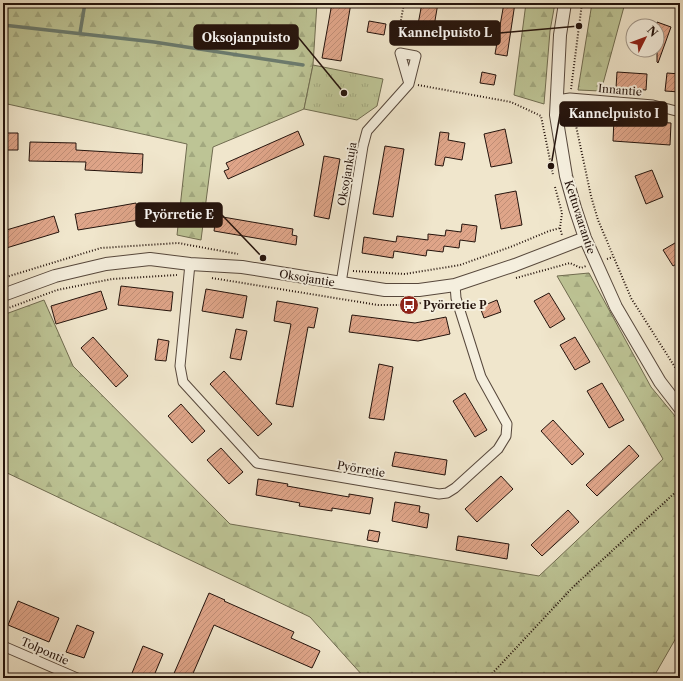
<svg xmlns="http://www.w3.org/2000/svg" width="683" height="681" viewBox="0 0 683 681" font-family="'Libre Caslon Text',serif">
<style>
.forest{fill:url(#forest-firs);stroke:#706c50}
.park{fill:url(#park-tufts);stroke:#706c50}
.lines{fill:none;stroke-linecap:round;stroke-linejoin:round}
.stream{stroke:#6b7b6e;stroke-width:3.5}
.building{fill:url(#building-hatch);stroke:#24130c}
.minor-casing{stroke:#57483c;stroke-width:11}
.tertiary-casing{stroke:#57483c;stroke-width:14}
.path{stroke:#24130c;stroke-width:2;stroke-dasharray:1 2;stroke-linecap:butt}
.minor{stroke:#f5efde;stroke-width:9}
.tertiary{stroke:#f5efde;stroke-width:12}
.labels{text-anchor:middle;stroke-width:4;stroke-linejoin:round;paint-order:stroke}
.street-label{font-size:11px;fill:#24130c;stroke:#f5efde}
.poi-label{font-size:11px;font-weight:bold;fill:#24130c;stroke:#f5efde;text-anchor:start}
.leader{fill:none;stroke:#24130c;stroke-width:1.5}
.callout-dot{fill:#24130c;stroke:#f5efde;stroke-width:1.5}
.callout{fill:#24130c;stroke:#24130c;stroke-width:1.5}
.callout-label{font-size:12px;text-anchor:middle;font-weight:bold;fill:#fff}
</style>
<defs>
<pattern id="forest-firs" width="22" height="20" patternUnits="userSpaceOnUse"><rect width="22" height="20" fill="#bdc495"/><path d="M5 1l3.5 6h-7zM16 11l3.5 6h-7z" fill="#a2a87f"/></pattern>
<pattern id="park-tufts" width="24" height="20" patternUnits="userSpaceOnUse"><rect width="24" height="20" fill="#bdc495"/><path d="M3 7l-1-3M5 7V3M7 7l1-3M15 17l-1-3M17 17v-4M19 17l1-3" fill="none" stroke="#a2a87f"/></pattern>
<pattern id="building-hatch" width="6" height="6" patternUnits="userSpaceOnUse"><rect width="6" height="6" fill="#dfa589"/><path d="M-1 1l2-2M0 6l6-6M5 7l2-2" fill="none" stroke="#bf8d75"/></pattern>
</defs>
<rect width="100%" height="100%" fill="#f0e6cc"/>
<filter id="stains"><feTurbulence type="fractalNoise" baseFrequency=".005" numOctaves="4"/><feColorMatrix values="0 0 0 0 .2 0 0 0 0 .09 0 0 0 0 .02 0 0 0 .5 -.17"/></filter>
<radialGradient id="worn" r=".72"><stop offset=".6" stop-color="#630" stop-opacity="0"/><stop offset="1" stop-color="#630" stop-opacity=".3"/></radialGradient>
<path class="forest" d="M3,3H317L313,65L304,109L213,147L201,240L177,235L187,144L3,103Z
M526,3H555L550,31L544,104L514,95Z
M592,3H625L601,91L578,90Z
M589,273L651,387L680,422V631L653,678H362L363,676L310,617L3,471V315L44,300L73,366L230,524L539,576L663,459L557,276Z"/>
<path class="park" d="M313,65L383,79L377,106L357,120L304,109Z"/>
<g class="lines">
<path class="stream" d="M3,25L154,42L303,65
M80,33L85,3"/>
</g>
<path class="building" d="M332,3H351L341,61L322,58Z
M422,3H438L432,38L416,35Z
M504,3H515L507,56L495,54Z
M369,21L386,24L384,35L367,32Z
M657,22L671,27L658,63L657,62Z
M482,72L496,75L494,85L480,83Z
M617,72L647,74L646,90L616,88Z
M667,73L680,74V92L665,91Z
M614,119L671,123L670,145L613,141Z
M505,129L512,163L491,167L484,134Z
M298,131L304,145L228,179L224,171L229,169L226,163Z
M440,132L449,133L448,140L465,143L462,160L445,157L443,166L435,165Z
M3,133H18V150H3Z
M30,142L76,143V150L143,154L142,173L85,170L86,162L29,161Z
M385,146L404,149L393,217L373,214Z
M324,156L340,159L329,219L314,216Z
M652,170L663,197L646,204L635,176Z
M516,191L522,225L501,229L495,195Z
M136,203L139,220L78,230L75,214Z
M211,215L293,229L292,235L297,236L296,245L214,231L215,224L209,223Z
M54,216L59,232L3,249V231Z
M462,224L477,226L475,242L460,240L459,248L444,246L443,252L427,250L426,256L394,251L393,258L362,253L364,237L396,242L397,236L428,240V234L445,236L446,230L461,232Z
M680,240V262L673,266L663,250Z
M121,286L173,292L171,311L118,305Z
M206,289L247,296L243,318L202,311Z
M101,291L107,309L56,324L51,306Z
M549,293L565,319L550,328L534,301Z
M497,300L501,312L484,318L480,307Z
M277,301L318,308L314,328L308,327L293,407L276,404L291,324L274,321Z
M352,315L415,323L446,317L450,334L418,341L349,332Z
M236,329L247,331L241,360L230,358Z
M93,337L128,376L116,387L81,348Z
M575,337L590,362L575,370L560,345Z
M158,339L169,341L166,361L155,360Z
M379,364L393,367L384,420L369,418Z
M224,371L272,424L258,436L210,384Z
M602,383L624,420L609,428L587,391Z
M465,393L487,430L475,437L453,401Z
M181,404L205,431L192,443L168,416Z
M553,420L584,454L572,465L541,431Z
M629,445L639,456L597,496L586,485Z
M221,448L243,472L229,484L207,460Z
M395,452L447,460L445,475L392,466Z
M501,476L513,489L477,522L465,509Z
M258,479L288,484L287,486L349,497V494L373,498L370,514L332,508V511L299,506L300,503L256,495Z
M395,502L420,506L419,512L429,514L427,528L392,521Z
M568,510L579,522L542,556L531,545Z
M369,530L380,532L378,542L367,540Z
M458,536L509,544L507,559L456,550Z
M209,593L225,600L224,601L294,632L291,638L320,651L312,668L214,625L191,678H172Z
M18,601L59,618L49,642L8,625Z
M77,625L94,632L84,658L66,652Z
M143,646L163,654L153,678H130Z"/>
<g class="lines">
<defs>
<path id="minor" d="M556,100L570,98L653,105L680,112
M190,264L180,366L183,382L257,463L439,494L447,493L455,488L498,449L506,436L507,424L481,377L456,298L455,285
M341,283L363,146L367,131L409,84L416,56L400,53L409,84
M3,646L77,678"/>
<path id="tertiary" d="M565,3L560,35L556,115L566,176L575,208L585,238L616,307L660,382L680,408
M3,295L55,276L106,264L150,259L190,264L242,267L385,290H419L455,285L515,265L585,238"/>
</defs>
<use href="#minor" class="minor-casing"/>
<use href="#tertiary" class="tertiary-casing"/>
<path class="path" d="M399,44L398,37L404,3
M418,85L511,102L541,116L553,175
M571,89L582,3
M572,107L591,196L598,220L631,298L680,375
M555,187L562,213L560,228L562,235
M607,259L613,257
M353,271L405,274L460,265L513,246L549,231L560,228
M3,278L101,248L178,243L238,254
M212,278L378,305H409L421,303
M516,278L570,263L581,268L586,266
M5,307L6,309L57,290L112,279L177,275
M488,678L573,587L680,488"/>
<use href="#minor" class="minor"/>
<use href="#tertiary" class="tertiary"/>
</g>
<defs>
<symbol id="bus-disc" viewBox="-11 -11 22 22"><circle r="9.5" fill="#8f2418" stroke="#f5efde"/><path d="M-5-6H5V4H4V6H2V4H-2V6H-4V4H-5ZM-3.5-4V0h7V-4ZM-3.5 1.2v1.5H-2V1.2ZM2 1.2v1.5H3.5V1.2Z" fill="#fff"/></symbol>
</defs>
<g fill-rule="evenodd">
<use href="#bus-disc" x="398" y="294" width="22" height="22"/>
</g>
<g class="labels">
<g class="street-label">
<text transform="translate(620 90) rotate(5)" y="4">Innantie</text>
<text transform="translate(347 174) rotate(-80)" y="4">Oksojankuja</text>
<text transform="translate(580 217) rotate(72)" y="4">Kettuvaarantie</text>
<text transform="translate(307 278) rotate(9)" y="4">Oksojantie</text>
<text transform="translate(361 469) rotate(10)" y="4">Pyörretie</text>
<text transform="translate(45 651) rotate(24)" y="4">Tolpontie</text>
</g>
<g class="poi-label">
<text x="423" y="309">Pyörretie P</text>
</g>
</g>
<path class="leader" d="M579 26L500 33M344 93L298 37M551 166L560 114M263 258L222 215"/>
<g class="callout-dot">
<circle cx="579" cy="26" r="4"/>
<circle cx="344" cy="93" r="4"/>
<circle cx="551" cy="166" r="4"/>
<circle cx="263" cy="258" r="4"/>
</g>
<g class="callout">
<rect x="390" y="21" width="110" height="24" rx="4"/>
<rect x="194" y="25" width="104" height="24" rx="4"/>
<rect x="560" y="102" width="107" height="24" rx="4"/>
<rect x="136" y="203" width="86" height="24" rx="4"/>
</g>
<g class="callout-label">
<text x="445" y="37">Kannelpuisto L</text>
<text x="246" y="42">Oksojanpuisto</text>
<text x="614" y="118">Kannelpuisto I</text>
<text x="179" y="219">Pyörretie E</text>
</g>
<rect width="683" height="681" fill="none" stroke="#f0e6cc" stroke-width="16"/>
<rect x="4" y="4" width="675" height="673" fill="none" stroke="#24130c" stroke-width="2"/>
<rect x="8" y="8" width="667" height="665" fill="none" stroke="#24130c"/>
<g transform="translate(645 38) rotate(48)"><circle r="19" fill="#f5efde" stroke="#a1978a"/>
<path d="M0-3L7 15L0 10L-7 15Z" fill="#8f2418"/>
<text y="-6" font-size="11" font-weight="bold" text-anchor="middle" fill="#24130c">N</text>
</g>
<rect width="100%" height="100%" filter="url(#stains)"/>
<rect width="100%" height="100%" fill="url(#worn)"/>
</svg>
